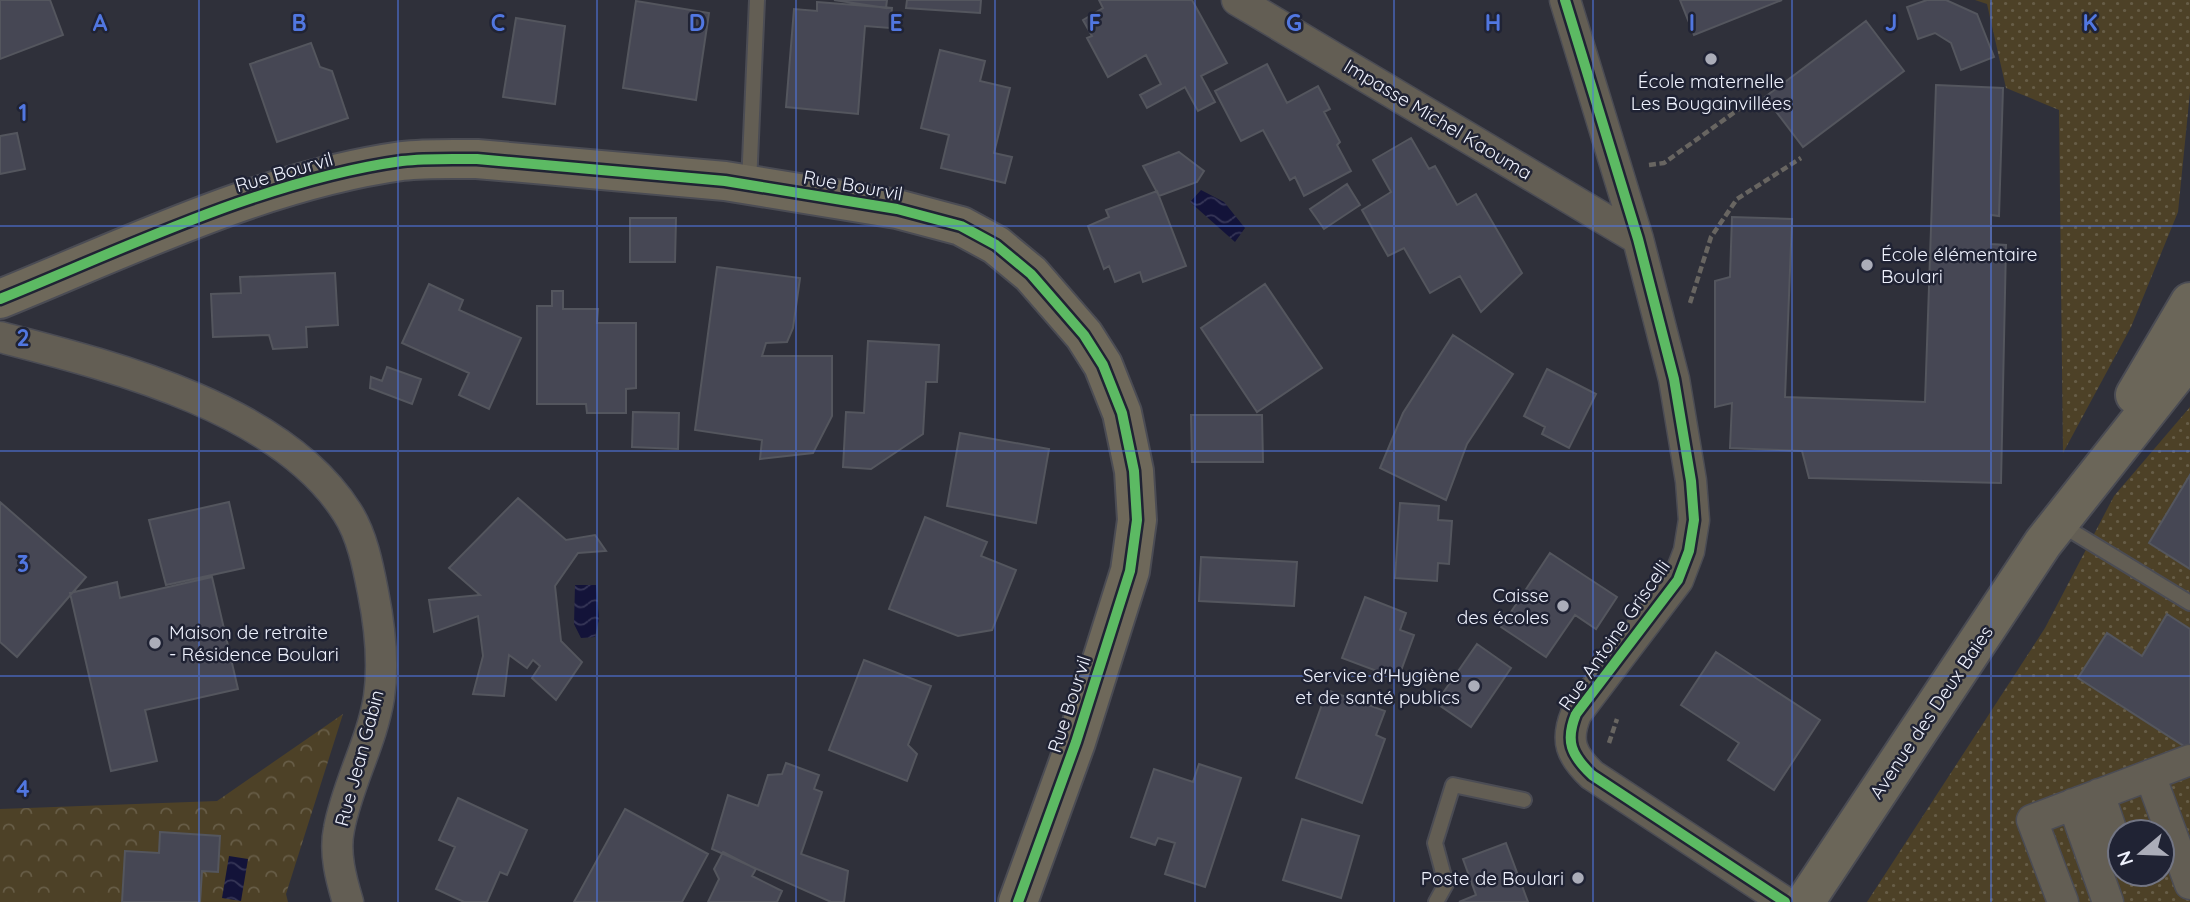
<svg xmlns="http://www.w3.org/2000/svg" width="2190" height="902" viewBox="0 0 2190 902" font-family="Quicksand,sans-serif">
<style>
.grass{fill:url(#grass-dots);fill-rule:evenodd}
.forest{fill:url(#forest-crowns)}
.water{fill:url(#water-waves)}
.building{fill:#464754;stroke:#54565e;stroke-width:2}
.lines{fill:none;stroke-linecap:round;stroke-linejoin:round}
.lane-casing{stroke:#4b4c54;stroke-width:18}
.street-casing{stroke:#4b4c54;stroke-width:33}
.secondary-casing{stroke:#4b4c54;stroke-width:42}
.primary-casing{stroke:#4b4c54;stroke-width:42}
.path{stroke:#686561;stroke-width:4.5;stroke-dasharray:7 3.5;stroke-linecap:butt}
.lane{stroke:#635e54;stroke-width:14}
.street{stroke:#635e54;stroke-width:30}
.secondary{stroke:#6e685a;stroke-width:38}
.primary{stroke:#6b6659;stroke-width:38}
.cycleway-casing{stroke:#202334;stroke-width:15}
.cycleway{stroke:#5cba63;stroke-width:10}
.grid{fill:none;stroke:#5177e1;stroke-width:2;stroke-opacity:0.55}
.poi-dot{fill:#abadb9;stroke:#202334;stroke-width:2.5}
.labels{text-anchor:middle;stroke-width:5;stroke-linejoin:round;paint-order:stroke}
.poi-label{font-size:19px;fill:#eef1fd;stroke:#202334;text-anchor:end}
.street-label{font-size:19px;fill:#eef1fd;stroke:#202334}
.grid-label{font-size:23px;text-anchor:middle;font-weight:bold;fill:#5177e1;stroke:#202334;stroke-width:5;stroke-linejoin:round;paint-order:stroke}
</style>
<defs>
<pattern id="grass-dots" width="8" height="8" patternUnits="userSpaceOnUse" patternTransform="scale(1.75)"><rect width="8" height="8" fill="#4d4127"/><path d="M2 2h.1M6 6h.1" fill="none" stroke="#675d47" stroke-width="1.8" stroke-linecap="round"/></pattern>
<pattern id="forest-crowns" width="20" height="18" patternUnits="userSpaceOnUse" patternTransform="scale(1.75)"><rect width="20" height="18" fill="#4d4127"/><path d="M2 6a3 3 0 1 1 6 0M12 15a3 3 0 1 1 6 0" fill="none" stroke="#675d47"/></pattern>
<pattern id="water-waves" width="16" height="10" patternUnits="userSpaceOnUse" patternTransform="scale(1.75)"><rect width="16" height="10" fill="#131339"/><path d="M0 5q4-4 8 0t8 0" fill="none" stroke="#363657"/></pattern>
</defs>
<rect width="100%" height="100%" fill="#2f303a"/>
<path class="grass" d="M1975,0H2190V92L2178,212L2131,327L2063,453L2059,110L2006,88L1987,4Z
M2190,407V902H1867L2045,628L2114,496ZM2120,832H2162V874H2120Z"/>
<path class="forest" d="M343,714L286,894L288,902H0V809L217,801Z"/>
<path class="water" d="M1201,190L1224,202L1245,228L1235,242L1190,202Z
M575,585H596L599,619L595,637L581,638L574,624Z
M229,856L248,859L241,901L222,898Z"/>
<path class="building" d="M0,0H50L63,35L0,59Z
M834,0H887L886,8Z
M907,0H981L980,13L906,8Z
M1099,0H1192L1227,63L1201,76L1215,102L1198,111L1185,87L1147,108L1140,95L1161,84L1146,55L1108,77L1087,38L1092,36L1083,20L1103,8Z
M1680,0H1782L1694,35Z
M1927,0H1946L1977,14L1994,57L1961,70L1951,43L1935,33L1918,39L1907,7Z
M636,1L709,13L696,100L623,88Z
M817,2L892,8L890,28L865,26L858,114L786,107L794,9L817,11Z
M516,18L565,26L555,104L503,97Z
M1866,21L1904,71L1803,147L1765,97Z
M311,43L320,67L332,71L348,118L277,142L250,64Z
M940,50L985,61L980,81L1010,88L994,153L1012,157L1005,183L941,168L949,135L921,128Z
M1267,64L1287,103L1318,86L1330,109L1324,112L1340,142L1337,145L1351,171L1304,196L1295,177L1290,180L1263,130L1241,141L1215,91Z
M1936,85L2003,88L1999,216L1991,215V244L2006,245L2001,483L1809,478L1802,451L1730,448L1732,403L1715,407V281L1730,277L1732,217L1792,219L1785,397L1925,402Z
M17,133L25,169L0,174V136Z
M1411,138L1429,169L1435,166L1457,205L1476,194L1522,273L1481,312L1460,276L1430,293L1404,248L1388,256L1362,210L1391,192L1373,160Z
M1179,152L1204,171L1197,182L1159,196L1143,166Z
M1347,184L1360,205L1324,229L1310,209Z
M1157,191L1186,266L1143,282L1140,272L1115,282L1109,266L1104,269L1088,226L1109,217L1106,210Z
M630,218H676L675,262H630Z
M717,267L800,278L793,328L787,342L766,343L762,356H832V416L813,453L760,459L762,440L695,430Z
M335,273L338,325L306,327L307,347L273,349L269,335L213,337L211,294L241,293L240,277Z
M429,284L463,300L459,310L521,338L489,409L459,395L469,373L402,343Z
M1265,284L1322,368L1257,412L1201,328Z
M552,291H563V309H598L597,323H636V388L626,389V413H587L586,404H537V306H552Z
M1453,335L1513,374L1467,444L1446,500L1380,468L1403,413Z
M868,341L939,345L937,382H926L923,434L871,469L843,467L846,412L864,413Z
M387,367L421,379L412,404L370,388L371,377L382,381Z
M1547,369L1596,394L1569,448L1542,434L1545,427L1524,416Z
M633,412L679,413L678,449L632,447Z
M1191,415H1262L1263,462H1192Z
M960,433L1049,449L1036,523L947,506Z
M2190,475V569L2149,543Z
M518,498L566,540L595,535L606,551L578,553L555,586L561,641L582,662L556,700L532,678L540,666L533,660L527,668L509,655L504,696L473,694L483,656L478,616L434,632L429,600L480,595L449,568Z
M0,502L86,577L17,657L0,642Z
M229,502L244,568L166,585L149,520Z
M1400,503L1439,506L1438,520L1452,521L1449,564L1438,563L1437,581L1395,578Z
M925,517L987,542L981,556L1016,570L992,630L958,636L889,609Z
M1550,553L1617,597L1596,629L1575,615L1546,657L1501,627Z
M1201,557L1297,562L1294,606L1199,601Z
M212,577L238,689L145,710L157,761L111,771L70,593L117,582L120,598Z
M1365,597L1406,613L1400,630L1414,635L1398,679L1342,658Z
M2167,614L2190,629V750L2078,678L2107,633L2142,656Z
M1477,644L1511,668L1471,727L1436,703Z
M1716,652L1820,720L1774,790L1728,760L1739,743L1681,705Z
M864,660L931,686L908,745L917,754L907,781L829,750Z
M1327,690L1385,711L1376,735L1385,739L1362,803L1296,778Z
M786,763L819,775L814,789L822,792L801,854L848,871L844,902H831L712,849L728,795L758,806L768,775L782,774Z
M1199,764L1241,778L1205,887L1165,874L1175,843L1158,838L1155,845L1131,837L1154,769L1193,782Z
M458,798L527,830L507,875L500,872L487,902H464L436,889L455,847L439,840Z
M625,809L708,854L682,902H574Z
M1302,819L1359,836L1341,898L1283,880Z
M160,832L220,836L218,872L202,871L200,902H122L125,851L159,853Z
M1506,843L1528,902H1459L1476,895L1463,859Z
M723,852L756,869L752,876L782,891L777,902H708L719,879L714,869Z"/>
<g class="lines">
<defs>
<path id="lane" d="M749,184L757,0
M2060,524L2190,603
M1436,902L1446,884L1435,843L1453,785L1524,800"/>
<path id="street" d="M1237,0L1638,239
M1565,0L1638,239L1674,379L1691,481L1694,520L1689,551L1678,580L1576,714C1565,741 1571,755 1592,775L1785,902
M0,337C112,366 281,408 347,512C362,535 368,566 373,592C380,627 384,662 379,697C372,742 347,785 339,829C334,853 341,879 348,902
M2150,775L2190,884
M2099,794L2120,855
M2073,804L2108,902
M2063,902L2032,820L2190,760"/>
<path id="secondary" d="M0,299C128,247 265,180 402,161C427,158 452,159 477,159L725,181L897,209L961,226L996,245L1031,274L1084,335L1103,365L1122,413L1134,471L1137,520L1130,571L1076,742L1018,902"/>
<path id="primary" d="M2135,395L2190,302
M1805,902L2043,543L2190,357"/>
</defs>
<use href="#lane" class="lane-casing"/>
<use href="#street" class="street-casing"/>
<use href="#secondary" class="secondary-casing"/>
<use href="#primary" class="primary-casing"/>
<path class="path" d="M1649,165L1664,163L1757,96
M1690,303L1711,237L1737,199L1801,158
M1609,743L1617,719"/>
<use href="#lane" class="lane"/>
<use href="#street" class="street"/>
<use href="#secondary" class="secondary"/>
<use href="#primary" class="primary"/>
<defs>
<path id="cycleway" d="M1565,0L1638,239L1674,379L1691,481L1694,520L1689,551L1678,580L1576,714C1565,741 1571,755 1592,775L1785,902
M0,299C128,247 265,180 402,161C427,158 452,159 477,159L725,181L897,209L961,226L996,245L1031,274L1084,335L1103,365L1122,413L1134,471L1137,520L1130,571L1076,742L1018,902"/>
</defs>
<use href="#cycleway" class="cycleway-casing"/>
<use href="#cycleway" class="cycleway"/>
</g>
<path class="grid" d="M199,0V902M398,0V902M597,0V902M796,0V902M995,0V902M1195,0V902M1394,0V902M1593,0V902M1792,0V902M1991,0V902M0,226H2190M0,451H2190M0,676H2190"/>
<g class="poi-dot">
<circle cx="1711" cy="59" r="7"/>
<circle cx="1867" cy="265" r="7"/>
<circle cx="1563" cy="606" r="7"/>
<circle cx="155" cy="643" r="7"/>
<circle cx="1474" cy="686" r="7"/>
<circle cx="1578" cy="878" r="7"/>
</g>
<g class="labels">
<g class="poi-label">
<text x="1711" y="88" text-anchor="middle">École maternelle<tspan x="1711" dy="22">Les Bougainvillées</tspan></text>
<text x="1881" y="261" text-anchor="start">École élémentaire<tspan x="1881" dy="22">Boulari</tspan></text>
<text x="1549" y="602">Caisse<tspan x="1549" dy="22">des écoles</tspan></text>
<text x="169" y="639" text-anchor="start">Maison de retraite<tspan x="169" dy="22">- Résidence Boulari</tspan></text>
<text x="1460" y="682">Service d'Hygiène<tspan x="1460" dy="22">et de santé publics</tspan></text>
<text x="1564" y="885">Poste de Boulari</text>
</g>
<g class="street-label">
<text transform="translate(1438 119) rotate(31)" y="7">Impasse Michel Kaouma</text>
<text transform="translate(284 172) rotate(-16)" y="7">Rue Bourvil</text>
<text transform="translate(853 185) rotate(10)" y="7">Rue Bourvil</text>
<text transform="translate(1614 635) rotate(-55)" y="7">Rue Antoine Griscelli</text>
<text transform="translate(1069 704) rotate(-72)" y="7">Rue Bourvil</text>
<text transform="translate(1931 712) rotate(-56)" y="7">Avenue des Deux Baies</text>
<text transform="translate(359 758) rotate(-75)" y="7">Rue Jean Gabin</text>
</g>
</g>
<g class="grid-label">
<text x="100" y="31">A</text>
<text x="299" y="31">B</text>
<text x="498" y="31">C</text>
<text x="697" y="31">D</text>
<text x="896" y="31">E</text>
<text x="1095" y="31">F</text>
<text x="1294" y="31">G</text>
<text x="1493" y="31">H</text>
<text x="1692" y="31">I</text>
<text x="1891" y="31">J</text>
<text x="2090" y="31">K</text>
<text x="23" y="121">1</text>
<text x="23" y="346">2</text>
<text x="23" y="572">3</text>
<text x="23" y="797">4</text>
</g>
<g transform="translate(2141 853) rotate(251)"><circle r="33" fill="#202334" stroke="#727584" stroke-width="2"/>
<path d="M0-5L12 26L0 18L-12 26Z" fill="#abadb9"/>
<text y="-10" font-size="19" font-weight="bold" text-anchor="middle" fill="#eef1fd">N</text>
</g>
</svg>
